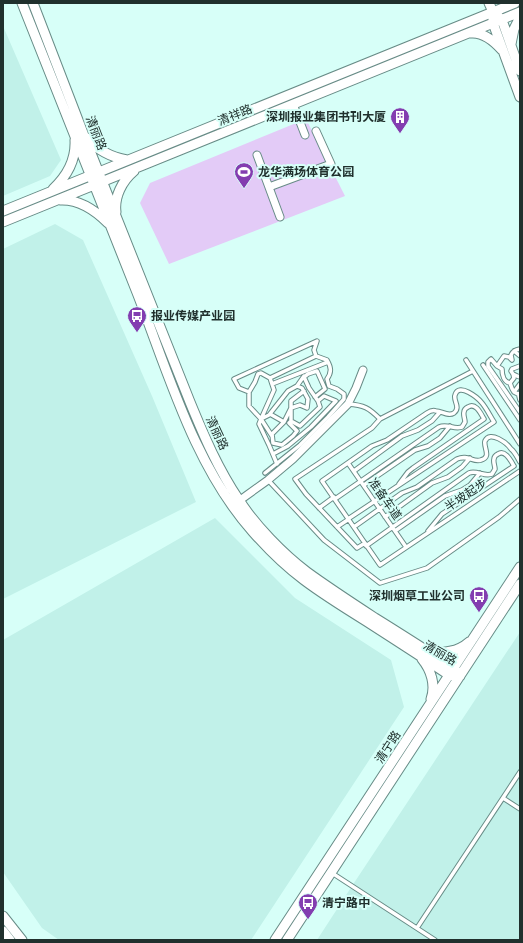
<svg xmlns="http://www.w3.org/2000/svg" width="523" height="943" viewBox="0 0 523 943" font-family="Overpass,'Noto Sans SC',sans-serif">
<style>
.built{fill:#c1f1e9}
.green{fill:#e3cbf7}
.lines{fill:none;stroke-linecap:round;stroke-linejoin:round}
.lane-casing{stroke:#688c87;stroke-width:5.5}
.street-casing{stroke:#688c87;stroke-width:9}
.secondary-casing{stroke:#688c87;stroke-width:11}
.lane{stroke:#fff;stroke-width:3.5}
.street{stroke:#fff;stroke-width:7}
.secondary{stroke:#fff;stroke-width:9}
.labels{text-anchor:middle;stroke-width:4;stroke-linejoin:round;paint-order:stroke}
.street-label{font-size:12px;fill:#20302d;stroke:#d7fff8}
.poi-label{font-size:12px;font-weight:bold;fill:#20302d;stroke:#d7fff8;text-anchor:start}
</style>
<rect width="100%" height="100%" fill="#d7fff8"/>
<path class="built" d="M3,26L61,160L50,176L3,196Z
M55,224L83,240L152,396L196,502L3,599V249Z
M215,518L295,598L391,660L404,707L251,940H59L42,928L3,872V640Z
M520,632V940H317L352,886Z"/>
<path class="green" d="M306,119L345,196L169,264L140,203L150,183Z"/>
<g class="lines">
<defs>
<path id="lane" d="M514,351L520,356
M466,360L520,444
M483,365L520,420
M497,366L504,356L509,357L512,360L511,355C513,351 515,350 520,349
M520,366L512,369L511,371L513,374L514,378L510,383C504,382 502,375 502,369L497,366L491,359L488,362V366L520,412
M513,374L517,376L520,377
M270,378L316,356
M510,383C512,388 512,392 518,394L520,393
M272,384L328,362
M297,386L304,376
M249,392V406L261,419L272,436
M514,392L520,384
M520,393L519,396L520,400
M315,397L325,389L317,371L308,374L304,377L309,388L318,401
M348,404C364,405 369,408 380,419L473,371
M270,414L284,422
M261,419L259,424L269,445L277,464
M291,421V401L304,391
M348,463L406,547
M354,471L402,436L418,430L432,421L440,412
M265,473L300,445L328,417L344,399V394L337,389L329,386L327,379C332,372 331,367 327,360L316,356L314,350L317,341L234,379L239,388L249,392L255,382L258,374L261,373L270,378L274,390L261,419L269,415L288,391L297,386L302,388L308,399L307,408L300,405L291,408L284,422L272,434L273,443L282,445L293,436L297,431L289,423L291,421L300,426L320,407L318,401L324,396L336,401L311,427L288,446L273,454
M268,480L324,540L380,583L427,568L499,517L520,499
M364,485L415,450L428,446L440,438L450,426
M335,499L439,427C447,423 454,430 462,427L465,422C465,419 463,415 464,412C464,410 466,408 468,407C476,402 481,414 484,419L413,468L408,472L399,484
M319,508L334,497
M385,517L432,483L448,477L462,467L470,458
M348,519L494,422C490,416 487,409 482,403C478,398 459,382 455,395C453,401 461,407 454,413C448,417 442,411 436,411C433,410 430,411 427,413L387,440L372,446L322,481L380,565L520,471
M337,527L349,519
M354,527L402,493L417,487L457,459C468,454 473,463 481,460C492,457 483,447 485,441C490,430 507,443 511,449C515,452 517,457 520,462
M395,531L445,496L462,490L470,485L480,473
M365,543L357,548L306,494L295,479L372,428L380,419
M366,546L469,473C477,470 484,477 492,474L495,469C495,466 493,462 494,459C494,457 496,455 498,454C505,449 511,461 514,466L442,514L428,531
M503,798L520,809
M332,873L435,940
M417,928L520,772"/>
<path id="street" d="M293,104L305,135
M257,155L280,217
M269,187L331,164L316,131
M236,503L268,480L293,459L348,404L356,388L363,370"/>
<path id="secondary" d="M22,3C61,100 100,197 138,295C169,375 195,467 253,532C268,549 285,566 304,580C324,595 345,608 366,621C394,639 422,657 449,675L460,676
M33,3L83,133L190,402C204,436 218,469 239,500C255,525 283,554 307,572C329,588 352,603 375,618C401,634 427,651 454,668L460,676
M489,3L493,12V23L520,97
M497,15L502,20L520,71
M471,33C483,32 494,41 502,50
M511,44L514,29L520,17
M87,138C98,151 111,157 127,160
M53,189C67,176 76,159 75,140
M60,200C79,199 95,210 108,223
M3,211L515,3
M116,212C114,197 122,181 134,171
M3,222L520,12
M429,650C442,655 459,651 469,642
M422,659C431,670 436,685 431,699
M3,916L22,940
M3,931L10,940
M275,940L520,567
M287,940L520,584"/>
</defs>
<use href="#lane" class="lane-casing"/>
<use href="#street" class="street-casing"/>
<use href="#secondary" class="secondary-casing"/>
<use href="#lane" class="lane"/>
<use href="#street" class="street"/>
<use href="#secondary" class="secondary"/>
</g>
<defs>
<symbol id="building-pin" viewBox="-11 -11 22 30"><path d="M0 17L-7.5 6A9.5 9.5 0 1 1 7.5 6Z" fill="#833db0" stroke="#d7fff8"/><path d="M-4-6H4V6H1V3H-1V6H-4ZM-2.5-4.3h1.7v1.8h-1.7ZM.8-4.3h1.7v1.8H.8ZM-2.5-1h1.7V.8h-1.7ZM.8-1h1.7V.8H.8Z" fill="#fff"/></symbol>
<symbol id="stadium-pin" viewBox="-11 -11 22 30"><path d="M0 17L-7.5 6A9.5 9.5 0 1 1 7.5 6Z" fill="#833db0" stroke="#d7fff8"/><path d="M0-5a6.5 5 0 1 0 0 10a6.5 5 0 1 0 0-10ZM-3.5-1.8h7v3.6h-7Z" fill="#fff"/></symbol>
<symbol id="bus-pin" viewBox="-11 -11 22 30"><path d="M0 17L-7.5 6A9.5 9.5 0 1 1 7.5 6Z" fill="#833db0" stroke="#d7fff8"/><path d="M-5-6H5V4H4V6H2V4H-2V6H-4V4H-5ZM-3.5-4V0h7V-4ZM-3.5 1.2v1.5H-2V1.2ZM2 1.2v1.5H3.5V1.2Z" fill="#fff"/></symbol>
</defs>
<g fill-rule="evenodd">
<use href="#building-pin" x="389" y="106" width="22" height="30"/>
<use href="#stadium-pin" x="233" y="161" width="22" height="30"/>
<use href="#bus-pin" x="126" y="305" width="22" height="30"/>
<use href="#bus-pin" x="468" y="585" width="22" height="30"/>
<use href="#bus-pin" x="297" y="892" width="22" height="30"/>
</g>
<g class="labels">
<g class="street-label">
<text transform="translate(235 115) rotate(-22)" y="4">清祥路</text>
<text transform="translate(96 133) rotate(69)" y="4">清丽路</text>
<text transform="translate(217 433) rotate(65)" y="4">清丽路</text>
<text transform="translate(466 495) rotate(-34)" y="4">半坡起步</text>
<text transform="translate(385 499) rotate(55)" y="4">准备车道</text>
<text transform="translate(440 653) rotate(30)" y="4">清丽路</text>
<text transform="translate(388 747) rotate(-57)" y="4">清宁路</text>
</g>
<g class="poi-label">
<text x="386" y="121" text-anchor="end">深圳报业集团书刊大厦</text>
<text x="258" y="176">龙华满场体育公园</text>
<text x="151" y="320">报业传媒产业园</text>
<text x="465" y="600" text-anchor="end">深圳烟草工业公司</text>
<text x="322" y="907">清宁路中</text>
</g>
</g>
<rect width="523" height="943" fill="none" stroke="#20302d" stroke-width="8"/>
</svg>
